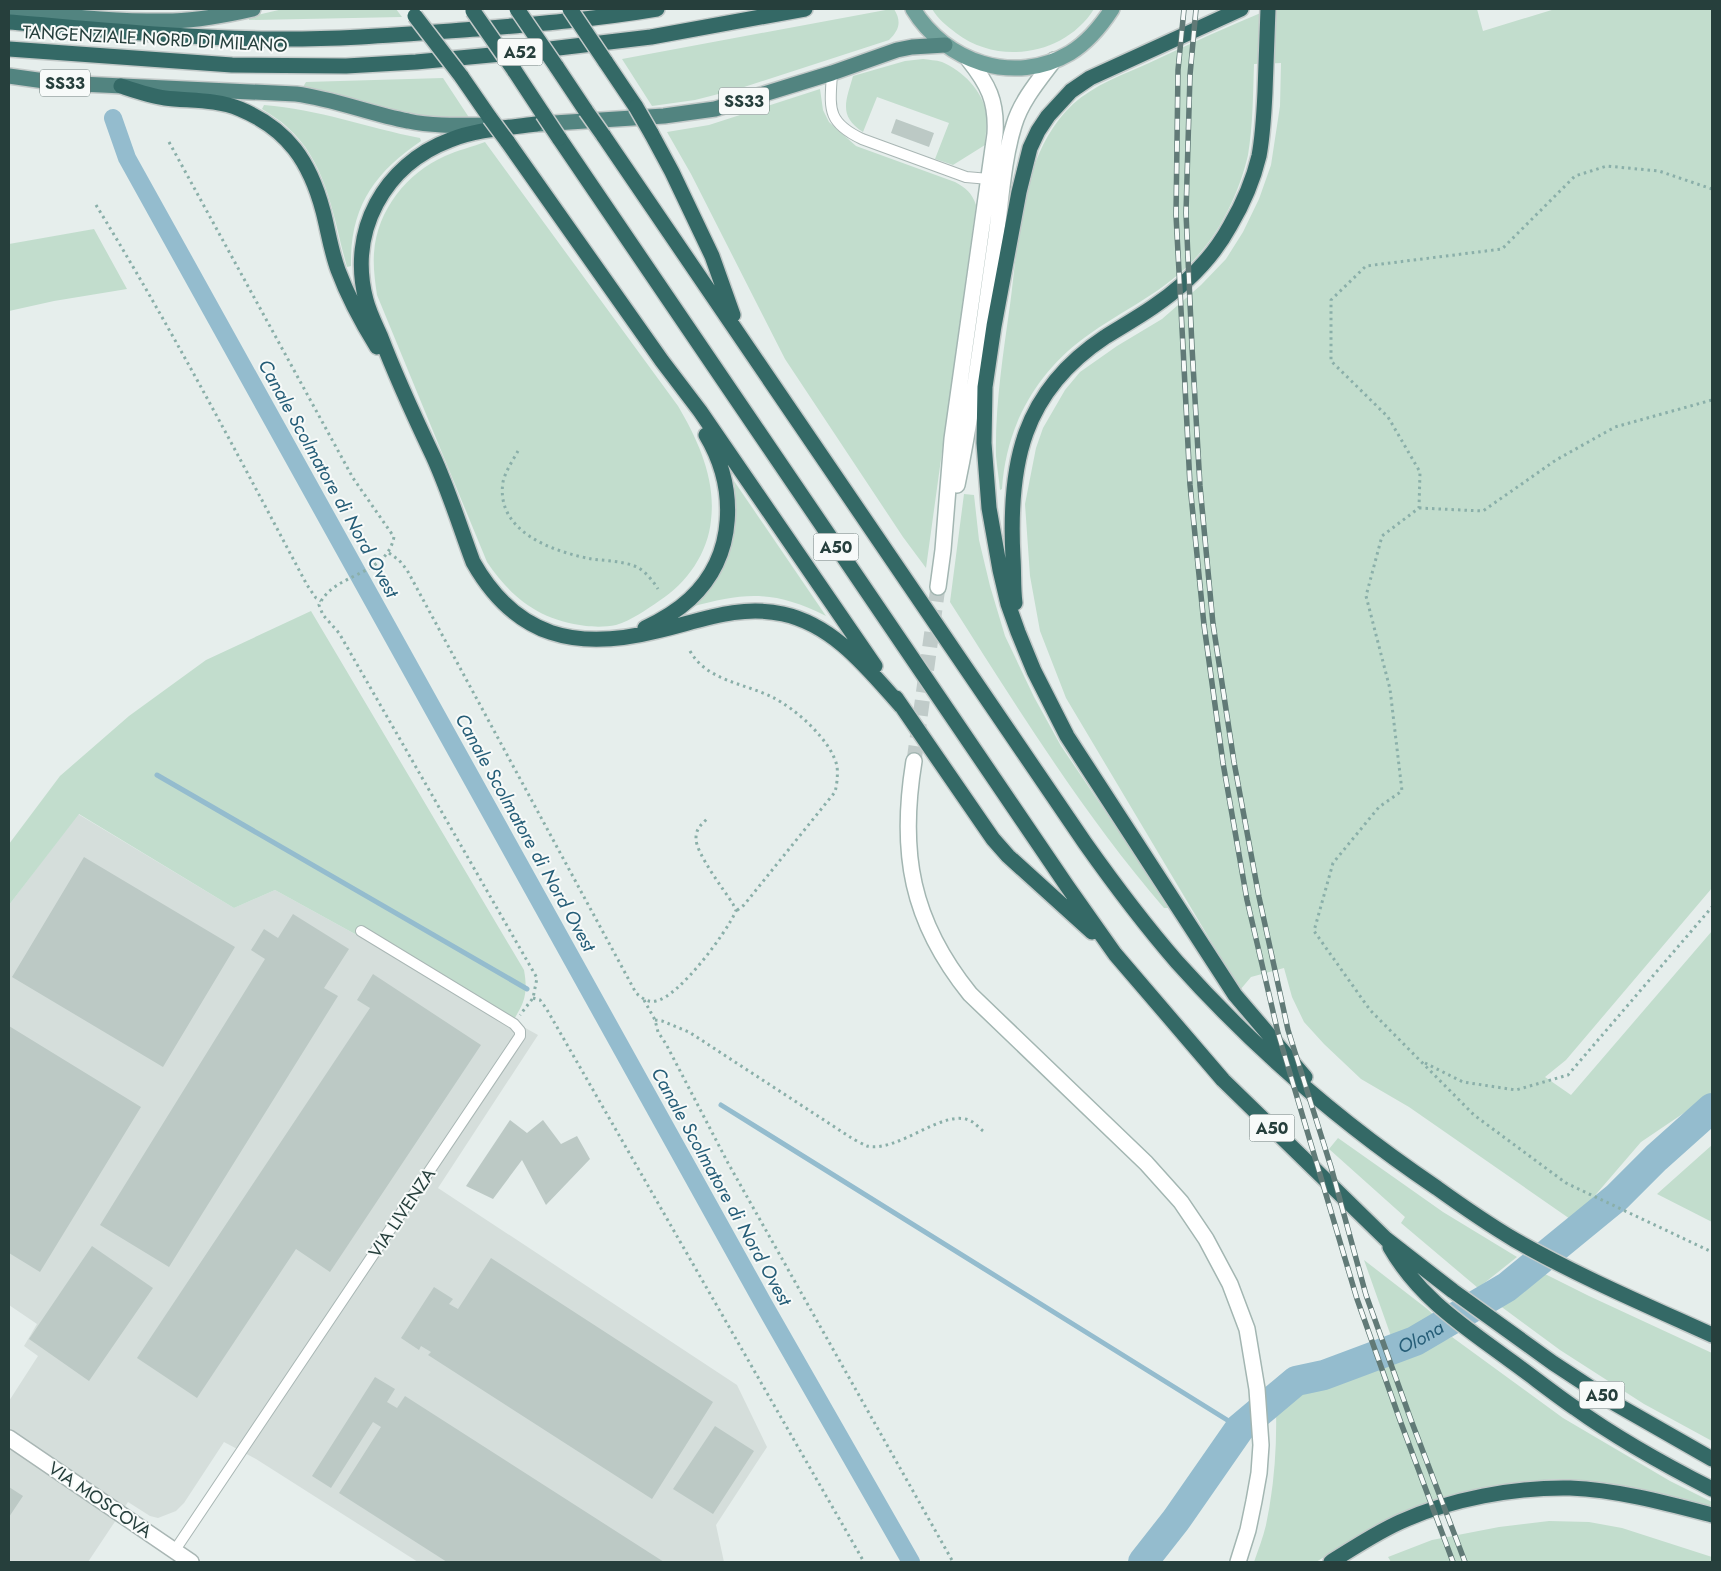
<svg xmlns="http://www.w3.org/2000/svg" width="1721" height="1571" viewBox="0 0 1721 1571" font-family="Jost,sans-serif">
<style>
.built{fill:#d5dedb}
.green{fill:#c2ddcd}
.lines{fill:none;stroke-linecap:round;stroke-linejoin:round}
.stream{stroke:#94bcce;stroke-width:5}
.canal{stroke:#94bcce;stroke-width:18}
.river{stroke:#94bcce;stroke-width:30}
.building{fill:#bcc9c5}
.secondary-tunnel{stroke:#c0cbc9;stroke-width:15;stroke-dasharray:15 8;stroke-linecap:butt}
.service-casing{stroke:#a9b6b4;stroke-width:12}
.tertiary-casing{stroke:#a9b6b4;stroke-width:18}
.secondary-casing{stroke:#a3b6b2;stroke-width:18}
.primary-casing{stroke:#c2c9c8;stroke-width:18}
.trunk-casing{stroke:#c2c9c8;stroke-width:18}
.motorway-casing{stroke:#c2c9c8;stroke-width:18}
.path{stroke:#8aafa9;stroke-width:3;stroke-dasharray:2.5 4;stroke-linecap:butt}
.service{stroke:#fff;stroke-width:10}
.tertiary{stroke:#fff;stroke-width:15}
.secondary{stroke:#fff;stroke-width:15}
.primary{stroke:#6fa09a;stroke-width:15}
.trunk{stroke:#528480;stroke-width:15}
.motorway{stroke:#346966;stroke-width:15}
.rail-casing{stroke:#617a77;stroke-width:5.5}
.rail{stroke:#f7faf9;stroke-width:4;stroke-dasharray:11;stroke-linecap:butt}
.motorway-bridge-casing{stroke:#c2c9c8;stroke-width:18;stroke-linecap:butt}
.motorway-bridge{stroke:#346966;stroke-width:15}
.labels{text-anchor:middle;stroke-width:4;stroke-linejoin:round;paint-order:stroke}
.shield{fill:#f7faf9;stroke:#657775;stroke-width:1}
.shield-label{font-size:16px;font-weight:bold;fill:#263f3c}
.street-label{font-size:18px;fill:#263f3c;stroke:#f7faf9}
.water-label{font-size:19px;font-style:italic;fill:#255d77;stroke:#f7faf9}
</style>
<rect width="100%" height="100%" fill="#e6eeec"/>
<path class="built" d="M78,814L234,908L275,890L538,1035L438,1188L737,1385L767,1447L716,1525L724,1562H418L256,1459L224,1442L184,1503L176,1511L158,1518L150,1516L128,1502L88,1562H9V1401L38,1356L24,1346L37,1324L9,1305V905Z"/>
<path class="green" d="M283,9H396L402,17L249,20V17Z
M891,9H894C902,22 899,30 889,40L738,89L695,100L652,106L622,59Z
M932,9H1094C1065,55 999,66 956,33C947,26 938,19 932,9Z
M1270,9H1477L1483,31L1555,9H1712V888L1566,1060L1545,1077L1571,1095L1712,931V1094L1641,1142L1573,1221L1409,1107L1361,1079L1324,1044L1304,1022L1292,997L1284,968L1251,977L1240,990L1066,698L1040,631L1030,576L1025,504L1036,448L1043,428L1065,390L1080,372L1117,346L1162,319L1201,285L1226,259L1243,232L1259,199L1271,165L1280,106L1281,63L1254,64C1253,94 1253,125 1248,155C1241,186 1225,222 1205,247C1170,291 1126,307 1084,338C1034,375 1006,428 1002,489L1000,490C999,479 997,467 996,456C995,406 1003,355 1010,305C1019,238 1020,154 1073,104C1094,85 1124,74 1149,63C1189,44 1229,26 1270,9Z
M923,59C929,60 936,60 942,62C962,70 984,92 986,114C988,124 985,135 985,145L953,165L935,159L949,123L877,97L863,132C838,116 846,101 853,76L905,61Z
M443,78L470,119L433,118L404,113L303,87L306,82Z
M820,89L823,110L829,122L856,146L955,182C966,188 972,193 976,205L926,568L903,537L785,359L691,174L667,132L709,125Z
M264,105C318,109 368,128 420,138L421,141C374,173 350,207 351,266L347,267C333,218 328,163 287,127C280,120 271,115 262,109Z
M485,142L678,406C698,440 716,479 711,520C708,553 687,583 659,601C646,610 632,620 616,625C607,627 595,627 586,626C540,620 513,600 487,562L377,295C375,281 373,267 374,253C377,210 407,173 445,156C458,150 472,147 485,142Z
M94,229L127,289L54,301L9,311V244Z
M734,481L826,616C774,590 745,592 691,607C701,594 712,581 721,567C737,542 737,509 734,481Z
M964,494L974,495L979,540L990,586L1005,636L1034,697L1061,746L1122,836L1168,908H1164C1083,814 1017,707 950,602Z
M311,611L524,970C528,993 525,1002 513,1021L275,890L234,908L79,814L9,905V844L60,776L129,716L206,660Z
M1338,1138L1443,1212L1517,1257L1478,1288L1401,1223L1405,1217L1329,1149Z
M1712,1145V1222L1657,1194Z
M1364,1260L1426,1308L1435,1316L1392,1339Z
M1543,1273L1589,1296L1712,1353V1441L1644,1404L1560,1350L1499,1305Z
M1452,1337L1563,1418L1670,1481L1712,1502V1507L1611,1485L1557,1479L1531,1481L1494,1486L1463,1493L1412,1509L1387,1519L1316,1562H1254C1258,1550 1263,1538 1266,1525C1274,1487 1277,1448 1276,1409C1303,1391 1325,1386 1355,1376C1388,1365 1420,1352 1452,1337Z
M1549,1521L1589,1522L1622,1528L1712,1557V1562H1391L1388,1557L1432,1540L1499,1527Z"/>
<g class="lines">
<path class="stream" d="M157,775L527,989
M721,1105L1240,1428"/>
<path class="canal" d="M113,118L127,158L763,1303L911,1562"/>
<path class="river" id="s1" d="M1143,1562L1176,1520L1240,1428L1296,1381L1324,1375L1415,1341L1507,1287L1617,1197L1656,1158L1712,1108"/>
</g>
<path class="building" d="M896,119L934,133L929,147L891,133Z
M84,857L235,947L163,1067L12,977Z
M293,914L349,949L324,988L338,996L169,1267L100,1225L265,959L251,950L264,929L278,938Z
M373,974L481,1045L330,1272L296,1249L197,1398L137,1358L370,1008L357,1000Z
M9,1026L141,1107L40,1272L9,1253Z
M510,1120L527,1133L543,1120L561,1144L577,1136L590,1159L546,1205L522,1160L493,1199L466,1186Z
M92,1246L153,1288L89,1381L29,1339Z
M491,1258L713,1402L652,1499L428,1355L431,1352L421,1346L419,1350L401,1338L434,1287L453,1299L449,1304L458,1309Z
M375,1377L395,1389L387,1402L397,1408L405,1396L664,1562H447L339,1493L381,1427L373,1422L331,1488L312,1476Z
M715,1426L754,1451L713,1514L673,1489Z
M9,1487L23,1496L9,1517Z"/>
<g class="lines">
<path class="secondary-tunnel" d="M914,761L938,587"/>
<defs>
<path id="service" d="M832,73C830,108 826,122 862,139L966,177L989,179
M175,1550L520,1036V1031L514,1024L361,931"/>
<path id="tertiary" d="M9,1438L191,1562"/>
<path id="secondary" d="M957,485C974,403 984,320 996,237C1001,201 1003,160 1014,125C1021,101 1039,80 1054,60
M938,587L943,550L952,439L995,134C997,101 988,84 968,59
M914,761C899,852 911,921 970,994L1146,1163L1181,1202L1206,1239L1230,1284L1247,1329L1257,1389L1261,1445L1259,1473L1254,1501L1248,1530L1238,1562"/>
<path id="primary" d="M913,9C945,62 1014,86 1070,53C1088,42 1101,26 1112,9"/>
<path id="trunk" d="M9,11C63,16 118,22 173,21C200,20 227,15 253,9
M9,76L59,83L296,94C335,99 370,114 408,121C436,127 464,125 493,125
M538,124L664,116L715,109L832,73L897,50L912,47L945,45"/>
<path id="motorway" d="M1241,9L1090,78L1071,91L1048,116L1038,131L1030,148L1019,192L994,326L985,387L984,443L989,508L1000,570L1008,604L1018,632L1034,671L1067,736L1235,995L1305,1077
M9,22C95,29 182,38 269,39C339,40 408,34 477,29C537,24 598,19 657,9
M9,49L232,65L346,66L416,62L533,51L651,37L805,9
M605,61L636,107
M556,66L586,111
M514,70L543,114
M461,76L490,118
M121,86C136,91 150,96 165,98C190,101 216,99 240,109C288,129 310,162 323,211C328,230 331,251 338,270C348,297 362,323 377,347
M536,124C507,128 478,129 450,140C384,165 348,231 366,300C369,312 375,324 380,335C396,377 414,416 433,456C449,491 460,527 473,562C516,638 577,651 657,631C700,621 739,604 783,614C834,625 868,669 901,706
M651,133L672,172L712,256L733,315
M603,135L1085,843C1114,884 1144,924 1177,962C1254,1048 1342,1124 1437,1188C1462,1206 1488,1224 1515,1240C1578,1276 1646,1305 1712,1335
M559,138L1067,886L1115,954L1223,1080L1386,1239L1453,1291L1553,1363L1614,1403L1712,1459
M507,141L662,361L700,411L875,666
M1015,603C1013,588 1014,573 1013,558C1008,464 1022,392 1105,337C1121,327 1137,318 1153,307C1184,286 1212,259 1230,226C1243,204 1253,181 1259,156C1263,135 1264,113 1265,92C1266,64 1267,36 1268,9
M645,628C662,620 677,611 690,599C737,555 737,487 706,435
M896,698L993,839L1008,856L1092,932
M1390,1247C1419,1298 1465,1327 1511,1361C1532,1376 1553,1393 1575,1408C1618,1439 1665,1465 1712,1489
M1331,1562C1353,1548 1376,1533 1400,1522C1450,1499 1515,1487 1570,1488C1618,1490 1666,1503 1712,1515"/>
</defs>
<use href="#service" class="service-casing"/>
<use href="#tertiary" class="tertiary-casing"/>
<use href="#secondary" class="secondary-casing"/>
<use href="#primary" class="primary-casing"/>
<use href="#trunk" class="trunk-casing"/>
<use href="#motorway" class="motorway-casing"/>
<path class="path" d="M169,142L353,478L394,537C386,577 334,572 319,605L323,615L339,633L537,978L533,998L520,1015
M1712,189L1659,171L1607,166L1575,176L1502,249L1366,266L1331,300V361L1388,417L1420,472L1419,508L1382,536L1366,596L1390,689L1402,791L1379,807L1333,863L1314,931L1370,1010L1474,1115L1566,1183L1712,1252
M96,205C172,329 239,457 307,585L316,598L321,601
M518,451C513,460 505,472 503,482C495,532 554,552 592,559C607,561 623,561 637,567C646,572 653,581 658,589
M1419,508L1483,511L1556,460L1615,427L1712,400
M389,553L399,560L407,570L636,993C642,998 648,1003 656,1001C680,996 726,933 736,911L733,904C724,890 695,852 696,838C696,828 702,824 708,818
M690,651C707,681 744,683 772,697C795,708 831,740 837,766C838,775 837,784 835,792L744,905L736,911
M533,998L540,1000L546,1008L864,1562
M644,1000L655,1020L658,1032L666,1044L728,1163L953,1562
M655,1020L662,1021L689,1032L850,1137C855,1140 862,1144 867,1146C899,1153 944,1107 971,1121C975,1123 979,1128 983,1131
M1425,1063L1463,1082L1516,1090L1568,1075L1712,907"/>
<use href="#service" class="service"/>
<use href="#tertiary" class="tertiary"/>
<use href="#secondary" class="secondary"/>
<use href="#primary" class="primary"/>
<use href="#trunk" class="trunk"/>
<use href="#motorway" class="motorway"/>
<defs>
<path id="rail" d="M1184,9L1178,70L1176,215L1183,347L1190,485L1204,625L1223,763L1247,900L1278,1033L1357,1299L1401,1423L1453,1562
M1196,9L1190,75L1186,213L1192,347L1200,486L1213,624L1234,762L1259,897L1288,1030L1331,1167L1366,1295L1411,1420L1465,1562"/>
</defs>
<use href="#rail" class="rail-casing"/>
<use href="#rail" class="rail"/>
<defs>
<path id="motorway-bridge" d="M517,9L556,66
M570,9L605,61
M473,11L514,70
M415,16L461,76
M636,107L651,133
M586,111L603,135
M543,114L559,138
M490,118L507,141"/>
</defs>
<use href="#motorway-bridge" class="motorway-bridge-casing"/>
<use href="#motorway-bridge" class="motorway-bridge"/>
</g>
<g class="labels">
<g class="shield">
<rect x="497.5" y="38.5" width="45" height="27" rx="4"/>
<rect x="40" y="69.5" width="50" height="27" rx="4"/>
<rect x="719" y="87.5" width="50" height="27" rx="4"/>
<rect x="813.5" y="533.5" width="45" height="27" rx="4"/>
<rect x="1249.5" y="1114.5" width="45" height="27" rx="4"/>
<rect x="1579.5" y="1381.5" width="45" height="27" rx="4"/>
</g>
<g class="shield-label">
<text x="520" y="58">A52</text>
<text x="65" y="89">SS33</text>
<text x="744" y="107">SS33</text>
<text x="836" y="553">A50</text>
<text x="1272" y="1134">A50</text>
<text x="1602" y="1401">A50</text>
</g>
<g class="street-label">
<text transform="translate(155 39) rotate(3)" y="6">TANGENZIALE NORD DI MILANO</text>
<text transform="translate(402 1213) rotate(-56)" y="6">VIA LIVENZA</text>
<text transform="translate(100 1500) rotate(34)" y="6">VIA MOSCOVA</text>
</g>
<g class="water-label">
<text transform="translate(329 478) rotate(61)" y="7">Canale Scolmatore di Nord Ovest</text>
<text transform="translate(526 832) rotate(61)" y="7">Canale Scolmatore di Nord Ovest</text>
<text transform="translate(722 1186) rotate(61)" y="7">Canale Scolmatore di Nord Ovest</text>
<text dy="7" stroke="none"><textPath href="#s1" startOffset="371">Olona</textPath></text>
</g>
</g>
<rect width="1721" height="1571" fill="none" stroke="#263f3c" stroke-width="20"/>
</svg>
